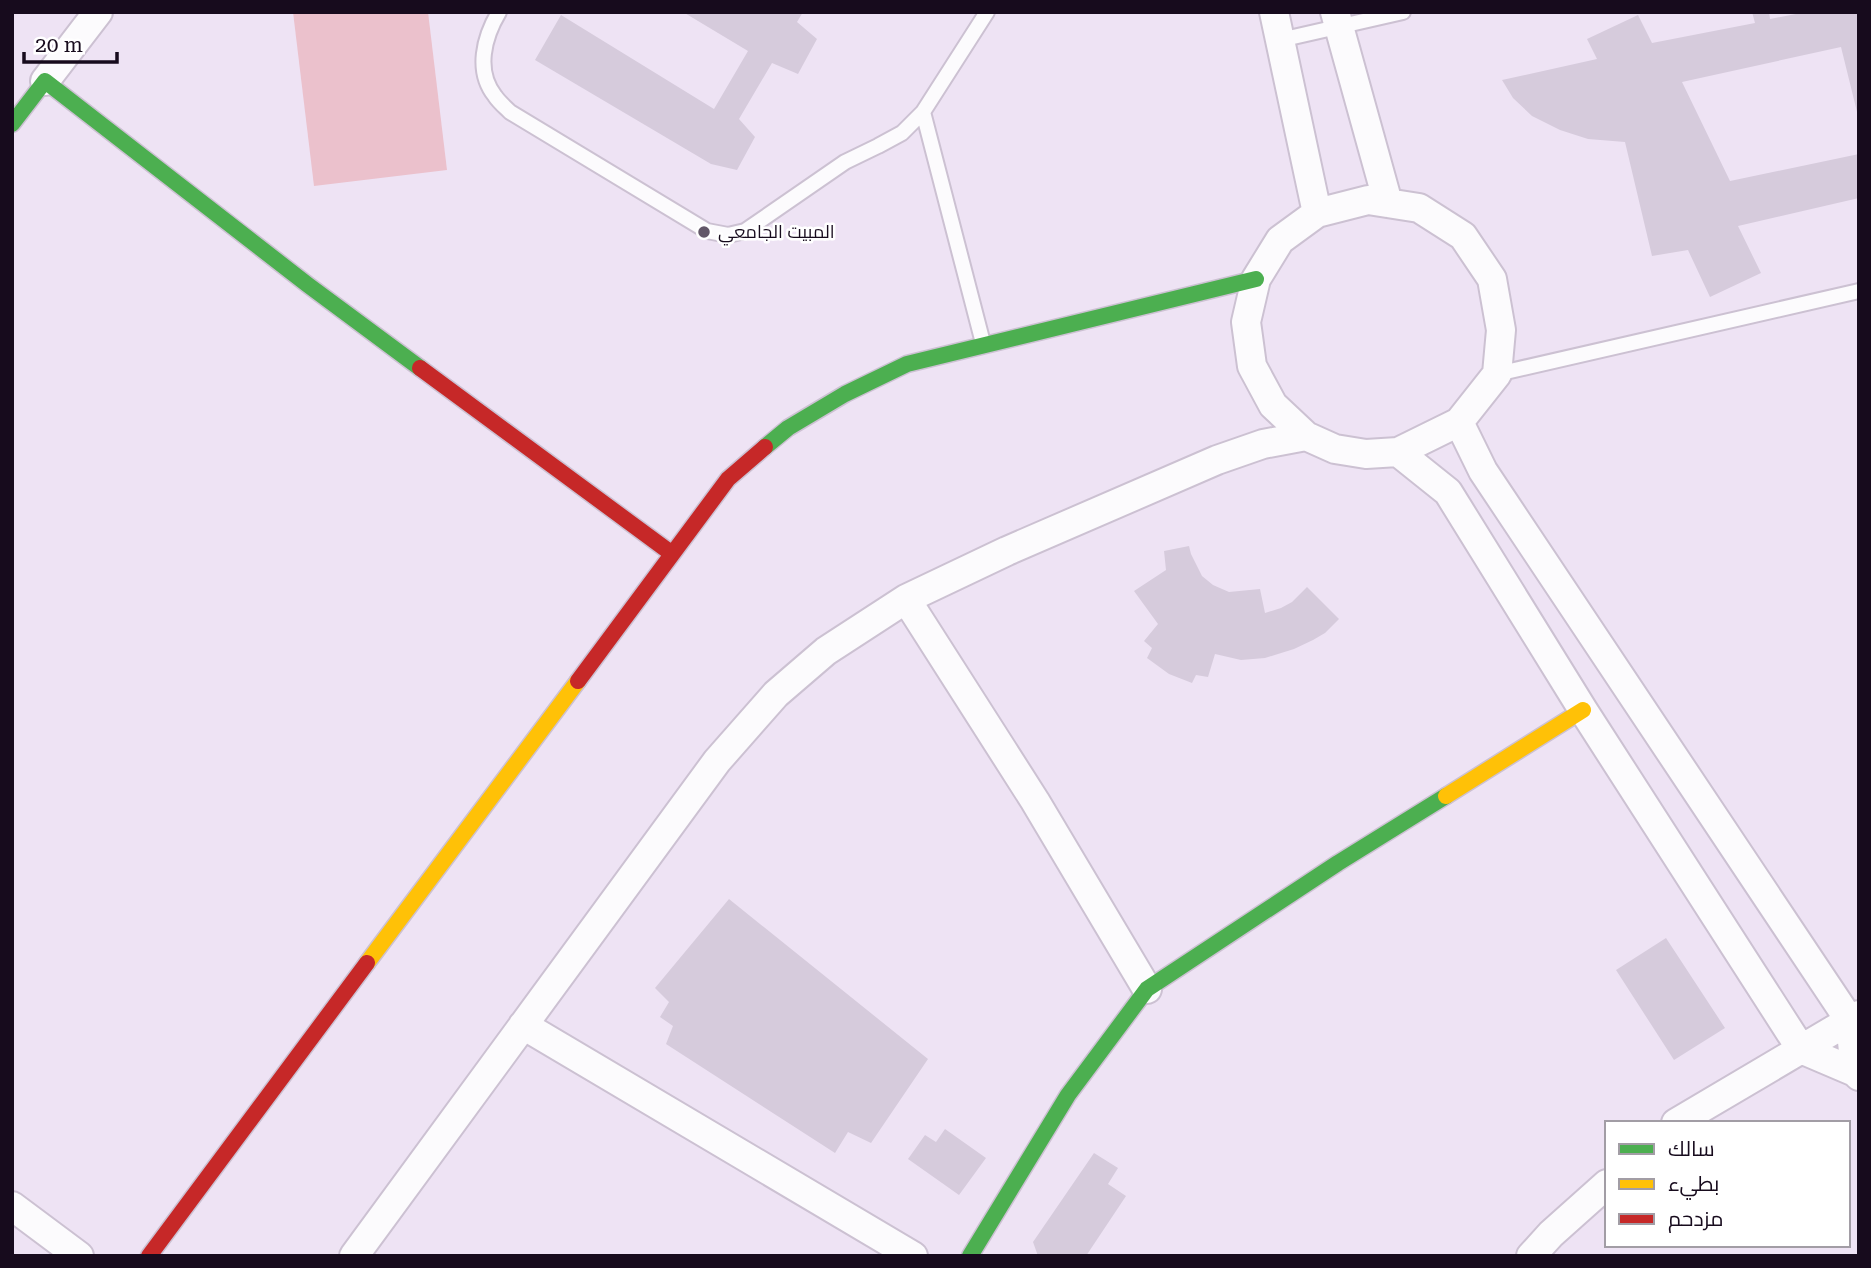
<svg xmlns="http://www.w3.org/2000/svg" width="1871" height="1268" viewBox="0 0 1871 1268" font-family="'Roboto Serif',Cairo,serif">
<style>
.green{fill:#ebc1cc}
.building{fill:#d6cbdc}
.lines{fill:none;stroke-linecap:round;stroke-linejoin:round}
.lane-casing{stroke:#ccc1d2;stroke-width:18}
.street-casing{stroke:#ccc1d2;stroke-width:32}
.fast-casing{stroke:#ccc1d2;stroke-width:19}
.slow-casing{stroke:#ccc1d2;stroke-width:19}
.jam-casing{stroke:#ccc1d2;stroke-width:19}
.lane{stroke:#fcfbfd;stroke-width:14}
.street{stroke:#fcfbfd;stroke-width:28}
.fast{stroke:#4caf50;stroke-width:16}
.slow{stroke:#ffc107;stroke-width:16}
.jam{stroke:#c62828;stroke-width:16}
.poi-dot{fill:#625768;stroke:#fff;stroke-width:2.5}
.labels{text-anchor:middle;stroke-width:5;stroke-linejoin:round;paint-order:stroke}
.poi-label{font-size:18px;fill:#170b1d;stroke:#fff;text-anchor:start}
</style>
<rect width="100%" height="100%" fill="#eee3f4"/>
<path class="green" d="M293,12H428L447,170L314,186Z"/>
<path class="building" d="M683,12H803L797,22L817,39L798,74L772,63L739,119L755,137L737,170L711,164L535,60L561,15L714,109L748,51Z
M1752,12H1769L1770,19L1806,12H1859V120L1841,47L1682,82L1730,181L1859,154V198L1738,226L1761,273L1710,297L1688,250L1652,256L1625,142L1588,139L1560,130L1532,116L1513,98L1502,80L1597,59L1587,39L1638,15L1652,43L1755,23Z
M1189,546L1191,554L1202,576L1213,585L1229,592L1260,589L1265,613L1281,608L1292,602L1307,587L1339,619L1325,633L1313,640L1294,649L1265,658L1241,660L1215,654L1208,677L1196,675L1192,683L1169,674L1147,658L1152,648L1144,641L1158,624L1134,591L1166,570L1164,551Z
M729,899L928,1059L871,1143L848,1132L835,1153L666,1044L673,1026L660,1017L669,1002L655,988Z
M1666,938L1725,1028L1674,1060L1616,970Z
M945,1129L986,1158L959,1195L908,1159L925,1135L936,1142Z
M1094,1153L1118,1168L1108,1184L1126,1196L1086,1256H1038L1033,1242Z"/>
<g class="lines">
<defs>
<path id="lane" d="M499,12C484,37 475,71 495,96C499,102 505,107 510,112L707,231L728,235L745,231L845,162L878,146L902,133L923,112L987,12
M1280,40L1403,12
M923,112L983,343
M1497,374L1859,291"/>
<path id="street" d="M1274,12L1317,213
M1335,12L1388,203
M45,81L98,12
M1368,200L1419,208L1463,236L1492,279L1501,330L1497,374L1459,422L1398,452L1366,454L1335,449L1306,436L1273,405L1252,366L1246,322L1256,279L1280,240L1317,213Z
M1459,422L1483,471L1850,1021L1855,1072
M1398,452L1448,492L1583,710L1801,1049L1855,1072L1859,1076
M906,599L1035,801L1147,989
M523,1025L913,1256
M1676,1123L1859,1015
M12,1206L79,1256
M354,1256L717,761L776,694L826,651L906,599L1007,551L1217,460L1263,444L1306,436
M1531,1256L1551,1234L1607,1184"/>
<path id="fast" d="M12,124L45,81L308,285L420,368
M765,447L788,428L845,394L907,364L1256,279
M970,1256L1068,1095L1147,989L1338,863L1446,796"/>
<path id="slow" d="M1446,796L1583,710
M367,963L578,681"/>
<path id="jam" d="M420,368L671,553
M578,681L728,479L765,447
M149,1256L367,963"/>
</defs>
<use href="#lane" class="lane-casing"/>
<use href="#street" class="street-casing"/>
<use href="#fast" class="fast-casing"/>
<use href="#slow" class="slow-casing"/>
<use href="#jam" class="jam-casing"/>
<use href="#lane" class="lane"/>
<use href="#street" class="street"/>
<use href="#fast" class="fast"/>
<use href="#slow" class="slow"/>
<use href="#jam" class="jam"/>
</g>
<circle class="poi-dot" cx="704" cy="232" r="7"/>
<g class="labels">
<g class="poi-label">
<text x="718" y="238">المبيت الجامعي</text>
</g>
</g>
<rect width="1871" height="1268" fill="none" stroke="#170b1d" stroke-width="28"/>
<rect x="1605" y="1121" width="245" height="126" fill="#ffffff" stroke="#a29da5" stroke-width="2"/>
<rect x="1619" y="1144" width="35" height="10" fill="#4caf50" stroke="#a29da5" stroke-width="2"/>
<text x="1668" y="1156" font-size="21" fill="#170b1d">سالك</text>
<rect x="1619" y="1179" width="35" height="10" fill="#ffc107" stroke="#a29da5" stroke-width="2"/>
<text x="1668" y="1191" font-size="21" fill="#170b1d">بطيء</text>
<rect x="1619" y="1214" width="35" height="10" fill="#c62828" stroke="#a29da5" stroke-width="2"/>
<text x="1668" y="1226" font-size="21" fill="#170b1d">مزدحم</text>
<path d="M24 52v10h93v-10" fill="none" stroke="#170b1d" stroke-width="3.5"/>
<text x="35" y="52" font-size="21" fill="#170b1d" stroke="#ffffff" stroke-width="5" paint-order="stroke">20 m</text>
</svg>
